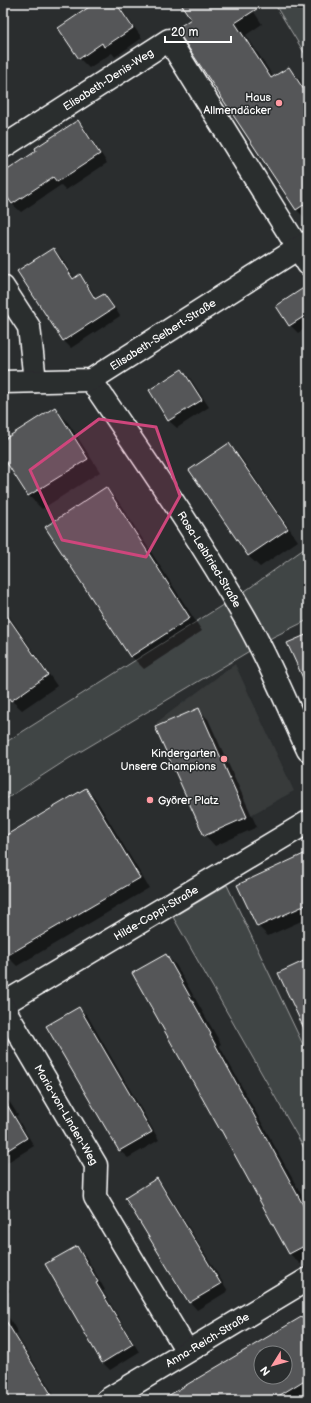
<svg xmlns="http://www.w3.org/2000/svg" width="311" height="1403" viewBox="0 0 311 1403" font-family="'Balsamiq Sans',sans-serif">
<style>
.built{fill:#373a3b}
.green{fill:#414445;stroke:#a0a2a2}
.shadow{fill:#0007;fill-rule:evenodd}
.building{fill:#555758;stroke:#fff;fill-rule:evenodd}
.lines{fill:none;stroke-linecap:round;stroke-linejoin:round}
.minor-casing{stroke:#fff;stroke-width:25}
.minor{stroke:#2a2d2e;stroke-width:22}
.marked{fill:#ce467c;fill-opacity:0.2;stroke:#ce467c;stroke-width:3;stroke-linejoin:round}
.poi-dot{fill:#ff9aa2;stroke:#2a2d2e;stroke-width:1.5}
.labels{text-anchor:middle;stroke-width:3;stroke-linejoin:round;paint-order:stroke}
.street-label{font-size:11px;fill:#fff;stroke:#2a2d2e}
.poi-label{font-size:11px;fill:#fff;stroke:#2a2d2e;text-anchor:end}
</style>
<rect width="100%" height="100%" fill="#2a2d2e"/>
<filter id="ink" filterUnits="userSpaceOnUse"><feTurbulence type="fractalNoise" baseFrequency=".025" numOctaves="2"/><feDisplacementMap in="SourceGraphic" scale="8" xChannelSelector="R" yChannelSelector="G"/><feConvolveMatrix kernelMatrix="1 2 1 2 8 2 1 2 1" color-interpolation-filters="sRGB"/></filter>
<g filter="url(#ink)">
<path class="built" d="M235,664L294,791L247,817L204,836L155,727L157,722Z"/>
<path class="green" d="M274,3H308V59Z
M308,546V620L273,637L68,759L3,801V744L248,589Z
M227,885L308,1055V1155L173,917Z"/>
<path class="shadow" d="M96,3H117L142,38L115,57L112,53L89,68L79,58Z
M181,3H248L262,24L246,35L274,78L289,68L300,80L308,91V221L297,210L177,29L192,19Z
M78,121L86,130L107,163L66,190L61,185L21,212L12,204L3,189V174L38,151Z
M53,249L61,257L75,279L79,276L87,283L97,299L103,295L111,302L120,316L71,348L64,341Z
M308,294V326L298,333L290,325Z
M182,370L190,378L209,407L177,428L169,421L150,391Z
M54,408L67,421L100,472L42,509L29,496L3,456V441Z
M229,444L240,456L298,541L260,567L248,556Z
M106,488L118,501L202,631L144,669L131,656Z
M3,607L57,686L22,710L11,700L3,688Z
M198,709L208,719L257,827L215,846L205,835Z
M86,789L96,799L149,888L17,966L7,956L3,949V838Z
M308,857V918L268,936L258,926Z
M166,955L176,965L221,1044L219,1045L308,1207V1259L300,1264L290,1254Z
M79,1008L87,1015L159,1140L128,1158L120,1151L47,1026Z
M3,1092L18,1115L16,1116L34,1146L3,1165Z
M157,1179L164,1187L228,1291L197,1310L190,1302Z
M77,1247L85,1255L105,1290L103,1291L139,1352L110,1370L102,1362Z
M3,1279L10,1291L3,1295Z
M3,1307L18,1333L16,1334L57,1400H10L3,1388Z
M308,1314V1398L305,1400H163ZM261,1353H285V1377H261Z"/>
<path class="building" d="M95,3H116L133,28L104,47L102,43L79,59L58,28Z
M180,3H266L235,23L271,78L289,67L308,96V202L296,210L176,29L191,19Z
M78,120L100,154L57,182L53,177L12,204L3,191V173L36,151L35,148Z
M53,248L73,279L80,274L95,299L104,294L114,308L63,341L17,271Z
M308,285V314L289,326L276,306Z
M182,369L202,400L168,421L149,390Z
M55,407L88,459L28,496L3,457V440Z
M229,443L288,529L248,556L189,470Z
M106,487L190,618L130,657L45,527Z
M3,610L48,675L11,701L3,690Z
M308,634V689L287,643Z
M199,708L247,817L204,836L155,727Z
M86,788L140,878L3,958V837Z
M308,852V904L257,927L237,885Z
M166,954L211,1034L210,1035L308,1214V1244L289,1254L221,1130H220L132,973Z
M308,959V1037L278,973Z
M79,1007L152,1132L119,1151L46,1026Z
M3,1098L27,1138L3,1153Z
M157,1178L221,1284L189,1303L125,1198Z
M77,1246L98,1282L96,1283L133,1344L102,1363L45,1264Z
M308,1313V1378L272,1400H161ZM261,1353H285V1377H261Z
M3,1316L51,1394L41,1400H9L3,1390Z"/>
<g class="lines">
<defs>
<g id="minor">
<path id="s1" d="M3,147L169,40L308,264"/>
<path d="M3,287L29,327L35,381"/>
<path id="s2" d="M91,380C143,457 198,535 244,616C269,659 287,705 308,750"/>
<path id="s3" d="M3,382L91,380L308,242"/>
<path id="s4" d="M3,1004L308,822"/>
<path id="s5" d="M3,1007L96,1165L95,1197L187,1351"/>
<path id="s6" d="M107,1400L308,1279"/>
</g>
</defs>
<use href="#minor" class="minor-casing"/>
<use href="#minor" class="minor"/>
</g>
</g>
<path class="marked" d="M99,419L156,427L180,496L146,557L62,540L30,470Z"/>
<g class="poi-dot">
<circle cx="279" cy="103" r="4"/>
<circle cx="224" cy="759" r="4"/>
<circle cx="150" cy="800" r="4"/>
</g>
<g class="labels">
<g class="street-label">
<text dy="4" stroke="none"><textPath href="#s1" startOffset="125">Elisabeth-Denis-Weg</textPath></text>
<text dy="4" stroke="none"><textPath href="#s3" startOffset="173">Elisabeth-Selbert-Straße</textPath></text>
<text dy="4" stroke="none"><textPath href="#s2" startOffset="215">Rosa-Leibfried-Straße</textPath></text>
<text dy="4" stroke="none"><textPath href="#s4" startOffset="178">Hilde-Coppi-Straße</textPath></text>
<text dy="4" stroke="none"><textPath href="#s5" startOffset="125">Maria-von-Linden-Weg</textPath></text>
<text dy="4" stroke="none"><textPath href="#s6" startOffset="117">Anna-Reich-Straße</textPath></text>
</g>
<g class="poi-label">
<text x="271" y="101">Haus<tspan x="271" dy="13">Allmendäcker</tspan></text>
<text x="216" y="757">Kindergarten<tspan x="216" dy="13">Unsere Champions</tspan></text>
<text x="158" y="804" text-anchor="start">Györer Platz</text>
</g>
</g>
<rect width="311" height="1403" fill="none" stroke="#2a2d2e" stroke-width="16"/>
<rect x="8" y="8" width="295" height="1387" fill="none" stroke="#fff" stroke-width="1.5" filter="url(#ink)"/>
<g transform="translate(273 1365) rotate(233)"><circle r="19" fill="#2a2d2e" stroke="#7f8182"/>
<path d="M0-3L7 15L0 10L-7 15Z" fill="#ff9aa2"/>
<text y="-6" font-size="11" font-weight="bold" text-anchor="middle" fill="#ffffff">N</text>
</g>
<path d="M165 36v6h66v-6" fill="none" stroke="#ffffff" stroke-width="2"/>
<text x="171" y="36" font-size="12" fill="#ffffff" stroke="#2a2d2e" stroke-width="3" paint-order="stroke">20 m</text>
</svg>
